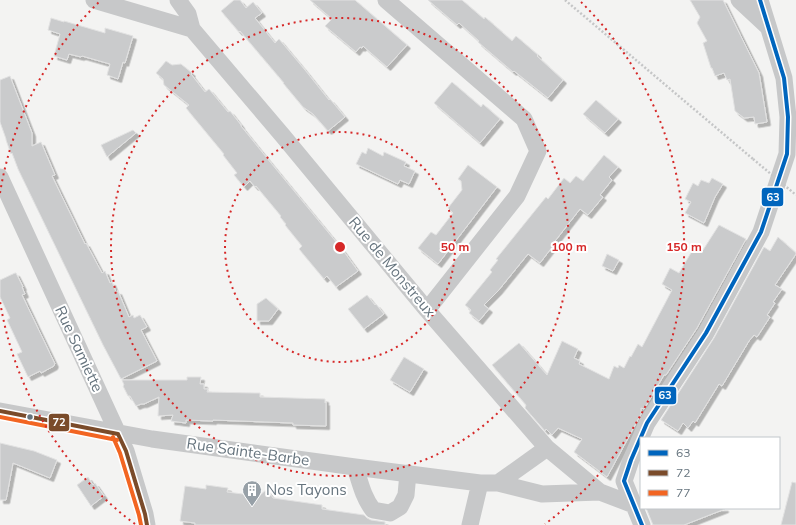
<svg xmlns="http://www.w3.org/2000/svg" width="796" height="525" viewBox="0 0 796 525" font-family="Mulish,sans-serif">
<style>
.building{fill:#cacbcc;stroke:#e2e2e2;filter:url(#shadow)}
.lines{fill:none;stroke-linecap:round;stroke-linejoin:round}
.path{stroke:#c5c6c7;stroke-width:2.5;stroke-dasharray:2 2;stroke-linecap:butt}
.minor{stroke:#c7c8c9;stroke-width:17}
.path-bridge{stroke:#c5c6c7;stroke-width:2.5;stroke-dasharray:2 2;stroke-linecap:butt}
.bus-1-casing{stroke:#fff;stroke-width:7}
.bus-2-casing{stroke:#fff;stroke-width:7}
.bus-3-casing{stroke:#fff;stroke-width:7}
.bus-1{stroke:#0065bd;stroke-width:4}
.bus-2{stroke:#7a4b2a;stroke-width:4}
.bus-3{stroke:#f26522;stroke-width:4}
.ring{fill:none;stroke:#d62828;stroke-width:2;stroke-dasharray:2 4}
.bus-dot{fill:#66747e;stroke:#fff;stroke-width:1.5}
.labels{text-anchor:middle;stroke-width:4;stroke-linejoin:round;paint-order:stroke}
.street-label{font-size:15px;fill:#66747e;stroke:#fff}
.poi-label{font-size:15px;fill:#66747e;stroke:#fff;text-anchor:start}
.centre{fill:#d62828;stroke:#fff;stroke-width:2}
.ring-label{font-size:12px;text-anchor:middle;font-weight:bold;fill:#d62828;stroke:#fff;stroke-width:4;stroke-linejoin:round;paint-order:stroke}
.line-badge{stroke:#fff;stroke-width:1.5}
.badge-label{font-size:11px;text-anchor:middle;font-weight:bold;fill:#fff}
</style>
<defs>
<filter id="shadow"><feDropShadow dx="3.5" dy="3.5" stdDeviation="0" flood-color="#0004"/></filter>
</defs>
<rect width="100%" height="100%" fill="#f3f3f2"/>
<path class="building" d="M234,0H240L246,8L253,2L262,13L255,18L275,43L279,39L305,70L329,100L330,99L345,117L328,131L313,114L303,107L283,83H284L240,31L239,32L221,11Z
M310,0H355L407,45L387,67L363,46L362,48L360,47L356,52L325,26L332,19Z
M428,0H462L484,19L485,17L512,41L516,36L538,55L537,56L563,80L548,98L514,71L513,72L478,42L479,41L459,23L457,25Z
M690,0H723L759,73L767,122L755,124L754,117L744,118L735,111L730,79L727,80L724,73L715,76L712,68H711L703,43L707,41L697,23L700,17Z
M51,18L64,22V21L105,33V28L133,36L125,63L123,62L118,79L107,75L110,64L82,56L81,57L69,54L67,60L54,56L60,34L48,30Z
M166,61L172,65L181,64L192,73L191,74L205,92L209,89L228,112L230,111L241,125V126L271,163L342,249L358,271L336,287L327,276L324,279L299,249L302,246L285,225L286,224L280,217L281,216L256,186L255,187L250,181L244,187L234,175L237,173L223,155L224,154L186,108L189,105L164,85L163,79L156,73Z
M10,76L32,133V146L41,142L55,175L52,176L85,244L86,243L102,273L105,271L110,283L112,282L116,292L118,291L129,317L133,315L134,318L140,315L147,327L141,330L157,361L121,379L103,345L18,169L12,153L11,154L6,140V139L0,122V80Z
M452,82L481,107L483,104L500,119L480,143L434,103Z
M596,100L618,119L605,133L583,114Z
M133,130L136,133L107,157L101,145Z
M368,148L383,156L384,152L406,162L404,166L415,171L409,184L400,180L398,184L356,164L362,152L366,154Z
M604,155L618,167L609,177L612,180L600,195L603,197L588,215L580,209L552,245L553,246L540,263L528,254L498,291L484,305L489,309L479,321L469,313L471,310L465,305L492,272L490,270L498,260L496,259L546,197L548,199L564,178L570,183L576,176L583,181Z
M468,165L497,187L438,264L418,248L431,232L436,235L453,213L448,208L462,190L461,181L458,179Z
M712,178L723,184L715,197L704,223L685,213L691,202L685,199L693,183L698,186L701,180L709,183Z
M719,225L746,239L697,328L666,375H664L644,409L641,408V414L607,477L574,452L582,439L558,428L552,435L546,429L545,431L525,408L526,405L492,365L519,343L547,375L562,341L578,349L574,358L580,361L579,364L609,379L614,366L618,368L619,365L624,368L630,356L631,357L638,344L642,347L672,290L662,284L670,268L679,273L695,246L703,250Z
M778,237L796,253V254L775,285L782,289L773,302L775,303L767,315L770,317L757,337L754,335L749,341L722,386L719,384L695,423L693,421L688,428L683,423L678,431L661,420L714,338L764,247L770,251Z
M607,254L619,260L613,271L602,266Z
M15,273H16L23,287H22L25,294L22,295L55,364L54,365V366L41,373L40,371L28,377L17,354L22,352L7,320L10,318L0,297V280Z
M367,295L375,305L376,304L384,314L364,329L348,309Z
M266,298L278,309L269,321H257V304Z
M404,357L424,369L410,392L390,380Z
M187,377H201L200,384H204V389H208L207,392L254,393H260V397L325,399V403L326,402V426L293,425V423L213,420V421L186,420V423L171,421L173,415L158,416L159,397L144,404H141L136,406L130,396H128L123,386L124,385L122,380H187Z
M0,443L34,451L57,460L50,478L13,463L6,500H0Z
M88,477L93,485L95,483L104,496L91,506L77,485Z
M792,482L796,483V525H781Z
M206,485L228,488L227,492L259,496L267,489L273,498L322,505V509L364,515L367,518L371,520L385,522V525H195V523L180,521L185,486L206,489Z
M646,508H725V509L684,525H653Z"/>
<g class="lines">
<path class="path" d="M565,0L753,159"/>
<path class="minor" d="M94,0L192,29
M178,0L188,14L192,29L283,136L427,310L547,448L600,492L634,505
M386,0L524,119L538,151L517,196L427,310
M739,0L767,26
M0,177L126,451L145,514L147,525
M0,411L152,439L355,467L480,483H498L542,494L600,492
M355,467C360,482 363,497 373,510L390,513L400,507L406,495L408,473
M498,483L547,448
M470,525L480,483
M642,525L624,481L631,460L647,423L706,333L761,232L787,154L788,117L784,78L769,29L760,0"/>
<path class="path-bridge" d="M753,159L796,195"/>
<defs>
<path id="bus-1" d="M642,525L624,481L631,460L647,423L706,333L761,232L787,154L788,117L784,78L760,0"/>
<path id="bus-2" d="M0,411L118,434
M118,434L126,451L145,514L147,525"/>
<path id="bus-3" d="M0,417L117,440
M113,437L120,453L139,515L141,525"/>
</defs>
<use href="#bus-1" class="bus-1-casing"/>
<use href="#bus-2" class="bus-2-casing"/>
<use href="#bus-3" class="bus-3-casing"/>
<use href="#bus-1" class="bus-1"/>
<use href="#bus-2" class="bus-2"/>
<use href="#bus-3" class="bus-3"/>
</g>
<g class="ring">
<circle cx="340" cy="247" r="115"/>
<circle cx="340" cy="247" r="229"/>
<path d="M135 524A344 344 0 0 1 0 301M0 193A344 344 0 0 1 99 2M581 2A344 344 0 0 1 545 524"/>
</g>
<defs>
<symbol id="building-pin" viewBox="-11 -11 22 30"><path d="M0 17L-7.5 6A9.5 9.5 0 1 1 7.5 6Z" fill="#97a0a7" stroke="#fff"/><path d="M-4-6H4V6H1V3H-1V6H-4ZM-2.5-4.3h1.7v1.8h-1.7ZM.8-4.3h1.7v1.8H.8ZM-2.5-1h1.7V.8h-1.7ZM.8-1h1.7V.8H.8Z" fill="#fff"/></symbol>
</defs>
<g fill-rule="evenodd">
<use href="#building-pin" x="241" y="479" width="22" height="30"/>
</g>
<circle class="bus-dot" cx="30" cy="417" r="3.5"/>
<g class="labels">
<g class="street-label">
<text transform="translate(392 267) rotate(50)" y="5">Rue de Monstreux</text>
<text transform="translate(79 349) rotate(65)" y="5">Rue Samiette</text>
<text transform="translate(248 452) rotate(8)" y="5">Rue Sainte-Barbe</text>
</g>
<g class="poi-label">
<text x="266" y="495">Nos Tayons</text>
</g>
</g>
<circle cx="340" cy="247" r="6" class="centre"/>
<g class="ring-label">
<text x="455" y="251">50 m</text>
<text x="569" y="251">100 m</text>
<text x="684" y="251">150 m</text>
</g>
<g class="line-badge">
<rect x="761" y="187" width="23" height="20" rx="4" fill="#0065bd"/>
<rect x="654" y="386" width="23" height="19" rx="4" fill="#0065bd"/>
<rect x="48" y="413" width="22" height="19" rx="4" fill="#7a4b2a"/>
</g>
<g class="badge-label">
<text x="773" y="201">63</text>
<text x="665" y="399">63</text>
<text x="59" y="426">72</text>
</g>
<rect x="640" y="437" width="140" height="72" fill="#ffffff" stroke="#c2c7cb"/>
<rect x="648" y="450" width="20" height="6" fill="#0065bd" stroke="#c2c7cb"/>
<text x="676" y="457" font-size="12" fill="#66747e">63</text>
<rect x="648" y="470" width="20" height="6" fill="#7a4b2a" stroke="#c2c7cb"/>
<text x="676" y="477" font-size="12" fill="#66747e">72</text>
<rect x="648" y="490" width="20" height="6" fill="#f26522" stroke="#c2c7cb"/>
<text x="676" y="497" font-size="12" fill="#66747e">77</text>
</svg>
